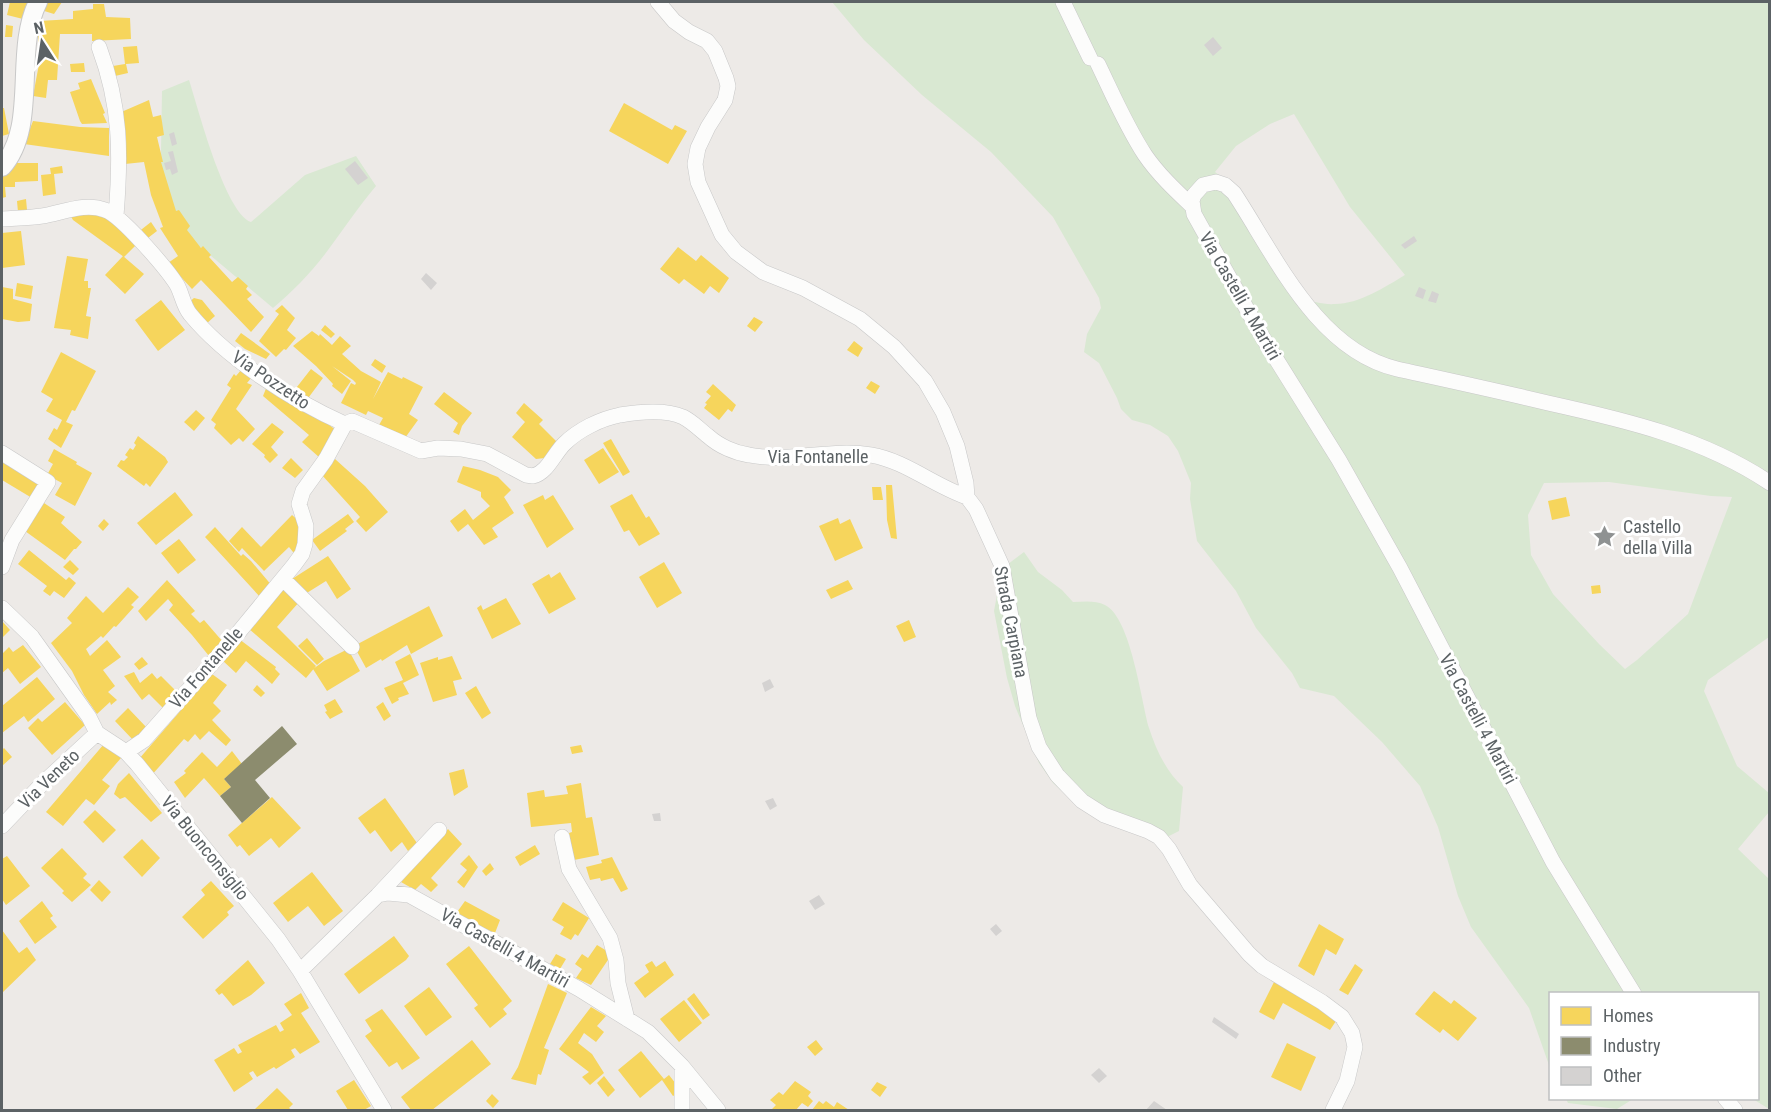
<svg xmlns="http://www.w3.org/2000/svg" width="1771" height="1112" viewBox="0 0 1771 1112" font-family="'Roboto Condensed',sans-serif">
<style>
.green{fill:#d9e8d2;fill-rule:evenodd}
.homes{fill:#f6d55c}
.industry{fill:#8c8c6e}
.building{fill:#d4d2d1}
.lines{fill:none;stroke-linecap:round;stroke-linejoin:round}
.minor-casing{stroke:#c8c8c8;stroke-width:16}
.tertiary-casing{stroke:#c8c8c8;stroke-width:20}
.minor{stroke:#fcfcfb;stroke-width:15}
.tertiary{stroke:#fcfcfb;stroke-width:18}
.labels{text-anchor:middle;stroke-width:6;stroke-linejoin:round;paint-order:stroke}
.street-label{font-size:18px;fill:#5c6265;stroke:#fff}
.poi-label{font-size:18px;fill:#5c6265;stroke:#fff;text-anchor:start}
</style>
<rect width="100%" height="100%" fill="#edeae7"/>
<path class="green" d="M832,2H1769V637L1708,680L1704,691L1737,766L1769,793V812L1738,849L1769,879V1109L1753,1099L1758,1098V994H1550V1068L1529,1008L1471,927L1458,896L1438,827L1420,786L1382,742L1334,696L1300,688L1292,673L1256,628L1236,591L1197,541L1190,499L1191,483L1178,451L1168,436L1150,425L1132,420L1121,409L1117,398L1099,363L1084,352L1087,334L1101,308L1099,298L1053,217L991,152L922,95L864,40ZM1294,114L1350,207L1405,275C1385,287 1359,304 1335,304C1324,305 1312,301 1301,299L1223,178L1215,172L1236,146L1270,124ZM1609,482L1711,496L1732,497L1688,614L1637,660L1625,669L1599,644L1553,594L1531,555L1528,515L1544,483Z
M189,80C198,108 225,213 251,222L305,175L356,156L376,186C358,207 344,229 328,250C312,272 293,291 273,308L160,213L162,91Z
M1024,552L1038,572L1062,590L1073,602C1083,602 1095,600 1105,605C1131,618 1141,700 1149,728C1156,750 1166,771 1183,787L1179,831L1159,841L1079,807L1053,783L1039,763L1015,706L1007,678L994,611L997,595L995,574Z
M1566,1099H1633L1617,1109L1568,1103Z"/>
<path class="homes" d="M10,2H29L28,6L26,5L23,19L7,15Z
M44,2H62L54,14L41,10Z
M93,4H104L106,17L130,18L131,39L92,41V34H60L57,80H48L46,98L33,96L39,64L38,45L39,21L73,19V11L93,9Z
M6,25L13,26L12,37H5Z
M137,46L139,63L126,64L128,73L115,76L113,66L125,64L123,47Z
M84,63L85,72H71L70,64Z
M91,79L105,113L103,114L107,123L82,124L80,121L70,92L80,89L78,83Z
M149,100L153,117L161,115L164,135L157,137L163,162H161L176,211L179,210L190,226L187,230L201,248L203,246L211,255L209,257L232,282L238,277L248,286L246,289L252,295L247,299L264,317L251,332L201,280L192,289L168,263L178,256L160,228L163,227L151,195L144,162L125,164L119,113Z
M624,103L672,130L675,125L687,131L668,164L609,131Z
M2,108H4L9,134L2,136Z
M33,121L80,127L109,128V156L24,144Z
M12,163H38V181L15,182V187H5L6,197L2,198V172L12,170Z
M62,166L63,173L54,174L56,194L43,196L41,175L51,174L50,168Z
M26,199L27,210L18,212L17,201Z
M90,211L111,221L136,245L124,257L73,220L69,213Z
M151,222L157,231L144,241L137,233Z
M21,231L25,265L2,268V233Z
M678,247L696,261L701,255L729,278L719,293L710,286L704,294L684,279L679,284L660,269Z
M67,256L88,259L84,281H88V288H91L86,316L91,317L88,339L70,335L71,330L54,328Z
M123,256L144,274L125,294L105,275Z
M17,283L33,286L31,299L15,296Z
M2,287L13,289V299L32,304L30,321L18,322L2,319Z
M194,298L202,300L215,316L205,325L188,303Z
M161,300L185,330L158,351L135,320Z
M282,305L295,318L287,330L296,338L286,350L284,349L276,357L259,341L279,314L275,311Z
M754,317L763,322L755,332L747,326Z
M325,325L335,334L331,338L321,330Z
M312,331L319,336L320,334L332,345L340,336L351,346L342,354L361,371L381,382L373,399L388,372L402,379L403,377L423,387L409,414L418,420L405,438L379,425L383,418L368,411L366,415L341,403L351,383L355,385L356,383L353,380L354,378L353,380L332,366L351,381L342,394L332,386L333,384L316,366L293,346Z
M241,333L270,354L266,359L245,349L235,341Z
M854,341L863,348L858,357L847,350Z
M61,352L96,371L75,411L72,410L66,422L73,425L61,448L48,439L54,428L57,430L62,420L46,411L53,399L41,392Z
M375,359L386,366L382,373L371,365Z
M311,369L323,378L306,401L293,392Z
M241,370L252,377L247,383L252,385L236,409L255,429L243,442L239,438L231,445L214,428L216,424L211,420L231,388L227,385L234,374L236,376Z
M871,381L880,386L875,394L866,388Z
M713,384L736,405L732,412L728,409L719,420L704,408L707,404L705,403L711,396L706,392Z
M267,386L319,417L337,431L320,458L302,442L309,435L263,396Z
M444,392L472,413L462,426L459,435L453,432L458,423L434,404Z
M524,403L543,420L539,424L558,443L545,458L536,459L512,437L525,422L516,413Z
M196,410L205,418L194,431L184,422Z
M272,423L284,432L271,447L278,455L270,463L264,457L265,455L252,444Z
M138,436L165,457L168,462L150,487L146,483L144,486L117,466L121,460L124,461L128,457L125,455L130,448L133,450L136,445L134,443Z
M611,439L630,472L623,476L603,443Z
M603,448L619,472L599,484L584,460Z
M54,449L77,462L76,464L92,473L75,506L55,495L62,483L47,475L53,464L48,461Z
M291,458L303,470L295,478L282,468Z
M2,459L39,483L32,498L2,480Z
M335,459L365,486L388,512L366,532L356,521L360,517L321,474Z
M463,466L480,470L498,477L511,490L504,497L514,513L492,528L498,537L484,545L468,524L458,532L450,521L465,509L473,520L490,506L481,497V492L457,482Z
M886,485H892L897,539L891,538L887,520Z
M872,487H881L883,500H873Z
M175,492L193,515L156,545L137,523Z
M632,494L646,518L649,516L660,534L639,546L629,530L624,532L610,506Z
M543,495L545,500L553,495L574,529L547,548L523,505Z
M1566,497L1570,516L1552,520L1548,501Z
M44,503L65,517L61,523L82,542L76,549H74L65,560L25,531Z
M348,514L354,522L345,529L347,531L320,551L312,540Z
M292,515L300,522L297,557L289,547L264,571L242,548L239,552L229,541L242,527L261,547Z
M838,518L840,524L850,519L863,548L835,561L819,526Z
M104,519L109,524L103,531L98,526Z
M215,527L241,556L243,554L251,561L273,587L261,598L205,537Z
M179,539L196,560L178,574L161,553Z
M29,550L66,580L69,577L76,583L64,598L54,591L50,596L43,591L47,586L18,564Z
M328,556L351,589L337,599L326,581L302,596L292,579Z
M70,560L79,569L73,575L63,567Z
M664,562L682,593L657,608L639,577Z
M560,572L576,599L549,614L532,584L549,574L551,578Z
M167,580L195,611L191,614L200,623L204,620L223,642L209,656L192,635L169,610L173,605L168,599L146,621L138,611Z
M848,580L853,589L831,599L826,590Z
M285,585L300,601L277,627L316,666L306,678L248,628Z
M1600,585L1601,593L1592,594L1591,586Z
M128,587L139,597L131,605L134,607L116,627L114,626L103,638L101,636L86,649L90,656L107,640L121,657L103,670L115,686L108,692L117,700L111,705L110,702L97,714L84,695L72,671L51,643L72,623L67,618L86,596L103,613Z
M506,598L521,624L492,639L477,608L481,605L483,610Z
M429,606L443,636L411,654L407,645L382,661L381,659L366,668L354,646Z
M909,620L916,637L904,642L896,626Z
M2,621L10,630L2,638Z
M307,638L324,659L317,665L298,646Z
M239,639L276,667L275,669L280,674L272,684L246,661L236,673L222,660Z
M23,645L41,667L20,684L8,668L2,673V654L9,647L13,652Z
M348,649L360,671L327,691L313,669L324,661Z
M410,654L419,675L403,683L409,694L398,698L399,700L392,704L384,688L403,680L395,662Z
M452,656L462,679L453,681L457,695L433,702L420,663L438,657V660Z
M142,657L148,664L139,670L134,664Z
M134,672L140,683L152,673L157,679L161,676L180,695L165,710L149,694L142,700L124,676Z
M212,674L227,685L213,703L221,711L212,720L231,740L226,746L209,731L200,740L195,734L188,742L184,739L150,777L139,759Z
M37,677L55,699L28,722L24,716L2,733V706Z
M257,685L265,693L261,697L253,690Z
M476,686L491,713L482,719L465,693Z
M335,699L343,712L330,719L325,712L327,711L324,705Z
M65,702L85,725L52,755L28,728L38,718L42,722Z
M383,702L391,716L384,721L376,707Z
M128,708L148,729L134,741L115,721Z
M104,744L121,758L102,780L110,786L94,805L86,799L63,826L46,812Z
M581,745L583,752L572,754L570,747Z
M4,748L12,757L2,766V750Z
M232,751L242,764L224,779L231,787L220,796L204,778L185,798L174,782L186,773L184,771L202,752L217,767Z
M464,769L468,787L454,796L449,773Z
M129,773L162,813L151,822L125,797L120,799L114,794L118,784Z
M581,783L586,818L592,817L599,855L574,860L569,833L572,832L571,823L531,827L527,793L544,790L545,797L568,794L566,786Z
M272,797L301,828L279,848L271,838L249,856L240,845L237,847L228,835Z
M385,798L417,843L408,851L402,842L391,852L375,830L370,834L358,818Z
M95,810L116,830L103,843L83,822Z
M448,829L462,844L431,878L438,885L431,892L421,884L415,890L401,882Z
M142,839L160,858L142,877L123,857Z
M535,845L540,854L520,866L515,857Z
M62,848L87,874L83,878L91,885L72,902L62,893L64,891L41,868Z
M469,855L478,867L464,888L457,882L467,870L460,864Z
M7,856L30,886L6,905L2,899V859Z
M612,857L628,889L621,892L613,878L601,881L600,878L590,880L586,867L602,863L601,860Z
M490,863L494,869L486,876L482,871Z
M312,872L343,911L324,926L308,906L288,922L273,903Z
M99,880L111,892L102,902L90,890Z
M211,881L234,906L227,912L229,915L203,939L182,917L205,895L201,890Z
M42,901L53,916L50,918L57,927L35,944L19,921Z
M465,901L500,920L495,933L455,915Z
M563,902L589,918L578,936L575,934L571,940L560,934L564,927L552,920Z
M1319,924L1344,939L1336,955L1326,949L1314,976L1298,966Z
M2,930L19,953L27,947L36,960L2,993Z
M394,936L409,956L406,960L359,994L344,974Z
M597,945L612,954L591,985L576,978L582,969L575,964L582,954L588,958Z
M469,946L512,1001L503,1009L507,1014L490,1028L474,1008L478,1005L446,964Z
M556,954L566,959L560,969L550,964Z
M248,960L265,983L251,995L233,1006L222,993L219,995L215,990Z
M652,961L656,967L665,961L674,975L645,998L634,983L649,972L645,965Z
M1355,964L1363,970L1348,995L1339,990Z
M1276,978L1336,1021L1330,1030L1283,1003L1274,1020L1259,1012Z
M548,984L567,993L544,1048L549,1050L541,1075L538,1074L536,1085L511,1079L518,1067Z
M429,987L452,1017L426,1036L404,1006Z
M1434,991L1451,1004L1454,1000L1477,1018L1458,1041L1443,1029L1440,1033L1415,1014Z
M301,993L309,1008L301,1013L320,1042L300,1054L295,1048L291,1050L295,1057L276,1069L274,1067L257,1077L253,1071L249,1073L253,1079L234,1092L214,1060L234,1048L238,1054L242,1052L238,1045L276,1025L280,1032L284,1030L280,1023L292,1015L284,1004Z
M694,993L710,1015L703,1020L687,999Z
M684,1000L702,1023L679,1042L660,1019Z
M591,1007L606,1016L597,1026L604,1032L596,1042L584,1033L578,1043L592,1054L604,1073L590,1085L582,1077L589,1072L559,1049Z
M382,1009L420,1058L402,1070L397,1062L389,1067L365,1036L372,1031L365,1020Z
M472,1040L491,1064L432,1110H411L401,1097Z
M816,1040L823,1049L815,1056L807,1047Z
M1287,1043L1316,1057L1301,1091L1271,1077Z
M641,1051L664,1079L669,1075L676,1084L678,1093L673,1096L662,1080L640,1098L618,1070Z
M604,1076L615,1090L608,1097L597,1083Z
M354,1080L371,1106L364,1110H348L336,1091Z
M795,1081L811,1092L808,1096L813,1101L808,1107L802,1103L796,1110H771L776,1105L770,1100L779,1092L783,1095Z
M877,1082L887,1087L880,1097L871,1090Z
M277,1088L293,1104L289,1108L292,1110H254Z
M492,1094L499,1101L493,1108L486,1101Z
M819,1101L823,1104L826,1101L834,1107L837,1102L849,1110H812Z"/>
<path class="industry" d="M282,726L297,744L255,780L270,798L242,823L220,796L231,787L224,779Z"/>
<path class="building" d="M1213,37L1222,48L1213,56L1204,45Z
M174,132L177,144L172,146L169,134Z
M173,151L178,172L172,175L170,169L166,170L164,163L171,161L168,152Z
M355,161L368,178L358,185L345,169Z
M1414,236L1417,241L1405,249L1401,245Z
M426,273L437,283L431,290L421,279Z
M1419,287L1426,290L1423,299L1415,296Z
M1432,291L1439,294L1436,303L1428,301Z
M770,679L774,687L765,692L762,683Z
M773,798L777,806L770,810L765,801Z
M660,813L661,821H654L652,814Z
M819,895L825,904L815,910L809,901Z
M996,924L1002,931L996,936L990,929Z
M1214,1017L1239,1034L1236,1039L1212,1022Z
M1099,1068L1107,1076L1099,1083L1091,1075Z
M1154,1101L1167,1110H1146Z"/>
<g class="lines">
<defs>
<path id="minor" d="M658,2L674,21L689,32L707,41L715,51L726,78L728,86L725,100L708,127L698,148L695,164L698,182L722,235L736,252L763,272L803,288L860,319L894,347L925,381L943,412L957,446L966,483L967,497L976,509L1002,566L1029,718L1039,747L1057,775L1082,801L1104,815L1148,831L1159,837L1169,849L1190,885L1249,954L1262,966L1322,1002L1342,1017L1352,1033L1355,1047L1347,1081L1333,1110
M1063,2L1090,58
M99,47C121,106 121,154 116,216
M1098,64C1113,95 1126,126 1145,155C1158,174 1175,190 1192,206
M2,219C15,218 29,218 42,216C62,213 85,202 105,210C121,215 167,269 177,285C182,294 183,305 190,314C226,358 293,401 345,424
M2,453L48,482L12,540L2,567
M283,579L352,647
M2,608L32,637L89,717L97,733L126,752L137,764L278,939L300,971L384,1110
M126,752L144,740L229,644L294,565L302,554L305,544L306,526L299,504L303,491L326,459L345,424L352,421L421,451L438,448L461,449L487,454L526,475L533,476C547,473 554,454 564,444C578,430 600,419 620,415C638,412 665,409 683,417C693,422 700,430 708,436C719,446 735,453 749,455C790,463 831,448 871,455C906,461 934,486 967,497
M2,826L43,783L97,733
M562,837L569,869L610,938L616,960L618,983L627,1019
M378,895L439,830
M300,971L378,895L388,893L409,895L579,989L648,1032L682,1066L718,1110
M1634,994L1553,862L1400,568L1339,460L1263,338L1194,214L1192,201L1194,195L1203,185L1216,182L1225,185L1234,193C1276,257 1317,350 1397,369C1447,380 1498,391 1548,403C1625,420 1703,438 1770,483
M682,1066V1110
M1725,1098L1735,1110"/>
<path id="tertiary" d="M2,167C39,126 13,51 38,2"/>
</defs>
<use href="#minor" class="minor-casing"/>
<use href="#tertiary" class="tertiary-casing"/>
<use href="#minor" class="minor"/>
<use href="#tertiary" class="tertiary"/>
</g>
<defs>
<symbol id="sight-bare" viewBox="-9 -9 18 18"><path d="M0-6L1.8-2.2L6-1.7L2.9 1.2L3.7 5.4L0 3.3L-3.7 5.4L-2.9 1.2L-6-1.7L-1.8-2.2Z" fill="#8f9292" stroke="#fff" stroke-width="2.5" paint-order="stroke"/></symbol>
</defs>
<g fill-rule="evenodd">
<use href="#sight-bare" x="1588" y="520" width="33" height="33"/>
</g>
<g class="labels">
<g class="street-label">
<text transform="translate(1240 296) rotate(60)" y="6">Via Castelli 4 Martiri</text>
<text transform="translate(271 380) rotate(34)" y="6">Via Pozzetto</text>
<text x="818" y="463">Via Fontanelle</text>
<text transform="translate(1011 622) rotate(79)" y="6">Strada Carpiana</text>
<text transform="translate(206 668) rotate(-49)" y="6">Via Fontanelle</text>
<text transform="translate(1478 719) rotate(62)" y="6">Via Castelli 4 Martiri</text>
<text transform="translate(49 779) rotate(-44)" y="6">Via Veneto</text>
<text transform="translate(205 848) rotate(51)" y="6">Via Buonconsiglio</text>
<text transform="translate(505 948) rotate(29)" y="6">Via Castelli 4 Martiri</text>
</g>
<g class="poi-label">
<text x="1623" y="533">Castello<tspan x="1623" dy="21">della Villa</tspan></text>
</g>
</g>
<rect width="1771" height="1112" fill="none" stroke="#5c6265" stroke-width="6"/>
<rect x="1549" y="992" width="210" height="108" fill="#ffffff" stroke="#bec0c1" stroke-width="1.5"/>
<rect x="1561" y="1007" width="30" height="18" fill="#f6d55c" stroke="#bec0c1" stroke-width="1.5"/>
<text x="1603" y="1022" font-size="18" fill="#5c6265">Homes</text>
<rect x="1561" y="1037" width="30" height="18" fill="#8c8c6e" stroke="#bec0c1" stroke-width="1.5"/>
<text x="1603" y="1052" font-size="18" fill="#5c6265">Industry</text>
<rect x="1561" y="1067" width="30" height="18" fill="#d4d2d1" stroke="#bec0c1" stroke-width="1.5"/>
<text x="1603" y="1082" font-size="18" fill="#5c6265">Other</text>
<g transform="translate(42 42) rotate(348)" stroke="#ffffff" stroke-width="4.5" paint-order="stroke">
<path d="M0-4.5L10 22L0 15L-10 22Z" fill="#5c6265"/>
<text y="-9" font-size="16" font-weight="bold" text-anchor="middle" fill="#5c6265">N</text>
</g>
</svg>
